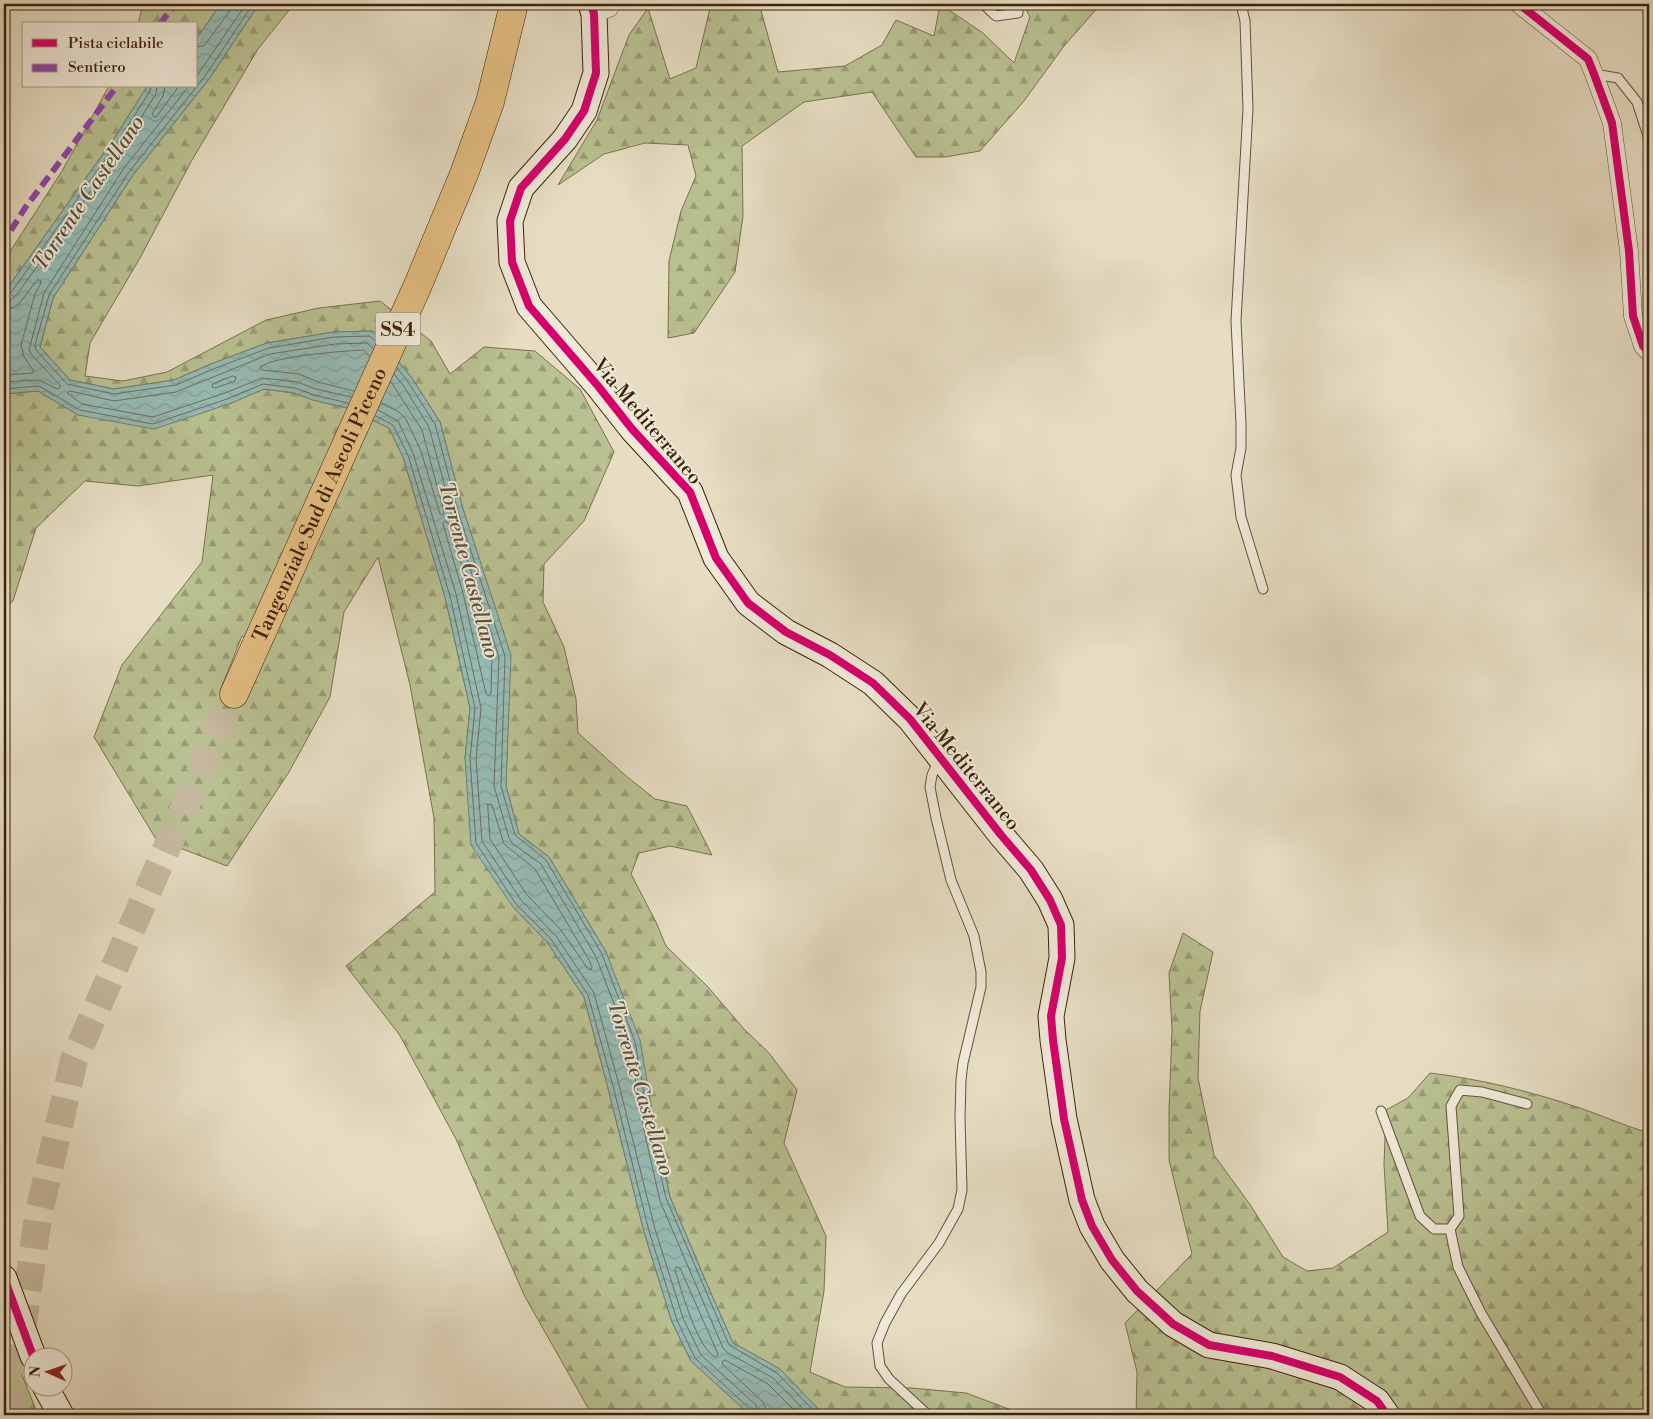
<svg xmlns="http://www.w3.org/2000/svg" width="1653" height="1419" viewBox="0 0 1653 1419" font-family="'Libre Bodoni',serif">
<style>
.forest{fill:url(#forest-firs);stroke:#7c714d;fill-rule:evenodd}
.water{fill:url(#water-waves);stroke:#737e70}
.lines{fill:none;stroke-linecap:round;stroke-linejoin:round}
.shore{stroke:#6a6e5f;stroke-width:1}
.highway-tunnel{stroke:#c5b89e;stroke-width:28;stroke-dasharray:28 14;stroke-linecap:butt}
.lane-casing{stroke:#695138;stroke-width:11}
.street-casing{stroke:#695138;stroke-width:19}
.secondary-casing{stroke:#3f2209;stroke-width:27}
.highway-casing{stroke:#3f2209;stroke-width:29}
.lane{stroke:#efe9d8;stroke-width:9}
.street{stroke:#efe9d8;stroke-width:18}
.secondary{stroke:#efe9d8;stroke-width:25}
.highway{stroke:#e3be82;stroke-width:28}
.quiet{stroke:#8e44ad;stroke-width:6;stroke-dasharray:12 6;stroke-linecap:butt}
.cycleway-casing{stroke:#efe9d8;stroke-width:11}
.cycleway{stroke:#d6006c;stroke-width:8}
.labels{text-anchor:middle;stroke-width:4;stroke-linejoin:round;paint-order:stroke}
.shield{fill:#efe9d8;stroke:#745e47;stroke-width:1}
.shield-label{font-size:19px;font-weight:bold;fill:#3f2209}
.street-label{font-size:20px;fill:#3f2209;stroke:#efe9d8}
.water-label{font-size:21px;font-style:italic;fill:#59503d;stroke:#efe9d8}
</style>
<defs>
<pattern id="forest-firs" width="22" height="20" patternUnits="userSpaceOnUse" patternTransform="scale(1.25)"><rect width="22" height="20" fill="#b9c091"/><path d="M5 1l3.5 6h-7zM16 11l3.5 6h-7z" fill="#989c75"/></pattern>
<pattern id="water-waves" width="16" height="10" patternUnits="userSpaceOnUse" patternTransform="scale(1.25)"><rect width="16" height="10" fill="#96bbb5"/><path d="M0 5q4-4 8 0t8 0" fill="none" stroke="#82a09a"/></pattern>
</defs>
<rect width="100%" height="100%" fill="#e6ddc3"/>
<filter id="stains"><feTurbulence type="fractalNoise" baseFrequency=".004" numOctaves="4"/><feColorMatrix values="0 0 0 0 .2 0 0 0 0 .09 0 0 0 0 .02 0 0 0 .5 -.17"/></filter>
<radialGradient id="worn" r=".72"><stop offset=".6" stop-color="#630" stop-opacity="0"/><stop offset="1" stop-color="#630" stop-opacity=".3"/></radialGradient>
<path class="forest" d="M143,4H221L196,39V24H138Z
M259,4H294L258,49L192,160L140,258L90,343L85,376L123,381L167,372L266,320L319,308L380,301L431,341L450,374L484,347L535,351L580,389L614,452L584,521L544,564L543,602L564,647L576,699L578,733L625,775L655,799L687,806L712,855L670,846L639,853L631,874L656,922L666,946L708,987L744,1029L769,1053L797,1090L784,1143L826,1236L824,1291L810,1372L845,1387L911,1388L966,1393L1025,1415H824L780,1369L733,1343L706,1282L670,1197L656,1133L606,952L549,857L519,834L506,786L510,655L463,509L440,422L412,378L373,331L334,332L267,343L211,364L174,380L114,389L70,380L40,347L53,298L133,175L209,79Z
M711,4H743L760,7L778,72L845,66L882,45L896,20L934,36L940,4L983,33L1014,63L1030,17L1023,4H1101L1064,46L1024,101L980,151L945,157H916L872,92L804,102L742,146L743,216L735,272L694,333L668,338L669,261L681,211L696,176L688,145L645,143L604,154L558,185L597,120L629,35L648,8L670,79L696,68Z
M109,86H148L113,140L4,293V261L62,171Z
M264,389L294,393L313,400L347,408L389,428L403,457L445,597L470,708L465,758L513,907L547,942L584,997L608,1088L644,1232L672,1322L691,1361L750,1415H592L524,1295L456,1139L399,1034L346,966L435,892L434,818L410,685L378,557L344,612L330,697L289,772L227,866L156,839L94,737L122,665L202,562L213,475L138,486L85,481L36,528L13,601L4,607V394L38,391L78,415L229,404ZM242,636L264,646L227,700L220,691Z
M1183,933L1213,952L1200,1011L1198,1078L1214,1155L1251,1206L1283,1257L1307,1271L1333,1268L1388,1232L1384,1164L1386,1110L1408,1098L1430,1073C1480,1079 1529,1091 1577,1107C1601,1115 1625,1126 1649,1133V1415H1136L1137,1372L1125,1323L1192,1254L1169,1160V1111L1172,1030L1169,973Z
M4,1330L38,1415H4Z"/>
<path class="water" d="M221,4H259L209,79L133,175L53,298L40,347L70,380L114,389L174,380L211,364L267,343L334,332L373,331L412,378L440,422L463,509L511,655L506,786L519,834L549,857L606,952L640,1040L656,1133L670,1197L706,1282L733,1343L780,1369L824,1415H750L691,1361L672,1322L644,1232L608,1088L584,997L547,942L513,907L471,845L465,758L470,708L445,597L403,457L389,428L347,408L313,400L294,393L264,389L229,404L154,429L78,415L38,391L4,394V293L113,140L146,88L148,86H196V39Z"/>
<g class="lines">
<path class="shore" d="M253,4L205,76L129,172L49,295L35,345L36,350L67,384L114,394L176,385L213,369L269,348L334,337L370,336L376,342
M196,47L203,46L207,42L229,12L231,4
M196,77L246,4
M165,86L163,96L152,114L154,117L157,116L179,86
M4,296L8,295L13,290L117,143L150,91L151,86
M4,302L11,300L18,293L123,146L156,94L157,86
M4,309L12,308L19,304L37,280H40L41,283L35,294L21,345L24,357L34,371L33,373L4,375
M397,368L408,382L435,424L458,511L505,656L501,786L515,835L546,860L602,954L635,1042L651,1134L666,1198L729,1345L777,1373L818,1415
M394,374L403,385L429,427L452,513L499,657L494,786L509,838L512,843L541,864L596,957L629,1043L645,1135L660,1201L723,1348L728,1353L773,1378L809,1415
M233,376L236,377L235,381L215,388L212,387L213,384Z
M4,382L39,380L57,389L60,388V385L32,355L29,350L44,293L124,168L189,86
M4,389L39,386L80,410L153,424L227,399L263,384L295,388L314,395L348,403
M354,391L318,382L299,374L262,370L260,367C274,356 343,351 364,350L369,356
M351,397L316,389L297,382L262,378L225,393L153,417L82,404L67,393L70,391L114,401L176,392L270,354L335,344L367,343L373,349
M381,403L399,412L406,419L421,451L440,514L443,515L444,512L422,430L391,382
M378,410L398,421L413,453L456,594L481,708L476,759L482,841L521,900L556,936L594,993L619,1085L655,1229L683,1318L701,1355L756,1405L759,1415
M376,416L393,425L408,455L450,596L475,708L470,759L476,843L516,904L551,939L588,995L613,1086L649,1231L677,1320L695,1358L751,1410L753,1415
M445,521L448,523L492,658L491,693L489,696L486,694L463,593L443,524Z
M488,804L492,805L504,844L535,869L589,960L592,967L591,970L588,969L561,930L527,895L490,839Z
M677,1267L680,1268L718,1354L716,1357C698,1351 681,1289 675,1270Z
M767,1415L766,1409L763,1402L722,1364L723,1361L725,1360L768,1384L799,1415"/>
<path class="highway-tunnel" d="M10,1415L38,1217L74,1060L234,694"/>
<defs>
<path id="lane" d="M983,4L996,16L1018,13V4
M1241,4L1245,21L1248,109L1236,321L1241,424V448L1236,475L1241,517L1263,589
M1594,74L1618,78L1637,102L1649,139
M1381,1111L1420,1216L1434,1229H1450L1458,1267L1481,1313L1542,1415
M1450,1229L1459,1216L1451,1106L1460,1090L1482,1092L1527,1104
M928,1415L889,1379L880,1366L877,1343L885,1323L901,1294L939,1243L958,1209L962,1190L960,1117L961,1080L963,1063L981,987V972L974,936L951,880L936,818L930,787L932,775L939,760"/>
<path id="street" d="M1519,4L1588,59L1594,74L1612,123L1629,251L1633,316L1643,346L1649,352
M594,14L609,8L610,4"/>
<path id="secondary" d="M591,4L594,14L596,73L584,111L565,139L521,188L510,221L512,262L529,306L598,386L632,429L690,492L716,558L748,603L786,632L830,655L873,683L910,719L1001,835L1031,870L1050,900L1061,925L1062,958L1051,1016L1053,1040L1064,1119L1082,1200L1092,1226L1112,1260L1137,1291L1173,1324L1209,1345L1272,1356L1340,1377L1377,1401L1387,1415
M4,1278L33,1356
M45,1386L61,1415"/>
<g id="highway">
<path id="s1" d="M234,694L418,285L464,174L490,102L514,4"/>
</g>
</defs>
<use href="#lane" class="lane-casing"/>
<use href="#street" class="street-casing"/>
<use href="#secondary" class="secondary-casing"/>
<use href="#highway" class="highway-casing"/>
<use href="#lane" class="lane"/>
<use href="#street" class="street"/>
<use href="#secondary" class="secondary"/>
<use href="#highway" class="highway"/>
<path class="quiet" d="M160,24L175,4
M4,247L8,235L25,208L117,86"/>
<defs>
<path id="cycleway" d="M591,4L594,14L596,73L584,111L565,139L521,188L510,221L512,262L529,306L598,386L632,429L690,492L716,558L748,603L786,632L830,655L873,683L910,719L1001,835L1031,870L1050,900L1061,925L1062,958L1051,1016L1053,1040L1064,1119L1082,1200L1092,1226L1112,1260L1137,1291L1173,1324L1209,1345L1272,1356L1340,1377L1377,1401L1387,1415
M1519,4L1588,59L1594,74L1612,123L1629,251L1633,316L1643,346L1649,352
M4,1278L33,1356"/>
</defs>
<use href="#cycleway" class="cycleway-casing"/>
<use href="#cycleway" class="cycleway"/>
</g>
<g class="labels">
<rect class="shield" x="375.5" y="312.5" width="45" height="33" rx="4"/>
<g class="shield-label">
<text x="398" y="336">SS4</text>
</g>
<g class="street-label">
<text transform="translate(648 421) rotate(50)" y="7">Via Mediterraneo</text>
<text dy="7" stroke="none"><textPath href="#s1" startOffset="208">Tangenziale Sud di Ascoli Piceno</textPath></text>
<text transform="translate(967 766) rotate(51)" y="7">Via Mediterraneo</text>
</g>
<g class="water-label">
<text transform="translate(88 193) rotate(-56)" y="7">Torrente Castellano</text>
<text transform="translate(469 570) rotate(75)" y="7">Torrente Castellano</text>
<text transform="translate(641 1088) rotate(73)" y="7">Torrente Castellano</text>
</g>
</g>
<rect width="1653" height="1419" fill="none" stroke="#e6ddc3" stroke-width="20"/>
<rect x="5" y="5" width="1643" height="1409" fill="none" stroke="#3f2209" stroke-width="2.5"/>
<rect x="10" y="10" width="1633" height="1399" fill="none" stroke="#3f2209"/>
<rect x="22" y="22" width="175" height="65" fill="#efe9d8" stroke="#a99985"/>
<rect x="32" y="39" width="25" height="8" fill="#d6006c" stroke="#a99985"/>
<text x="68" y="48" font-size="15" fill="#3f2209">Pista ciclabile</text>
<rect x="32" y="64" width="25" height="8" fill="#8e44ad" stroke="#a99985"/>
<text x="68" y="72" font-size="15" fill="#3f2209">Sentiero</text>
<g transform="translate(48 1372) rotate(272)"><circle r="24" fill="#efe9d8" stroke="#a99985"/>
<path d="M0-4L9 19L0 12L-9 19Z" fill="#8f2418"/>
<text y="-8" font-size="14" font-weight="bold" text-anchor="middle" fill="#3f2209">N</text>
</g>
<rect width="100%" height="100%" filter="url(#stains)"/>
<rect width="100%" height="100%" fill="url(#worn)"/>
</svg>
